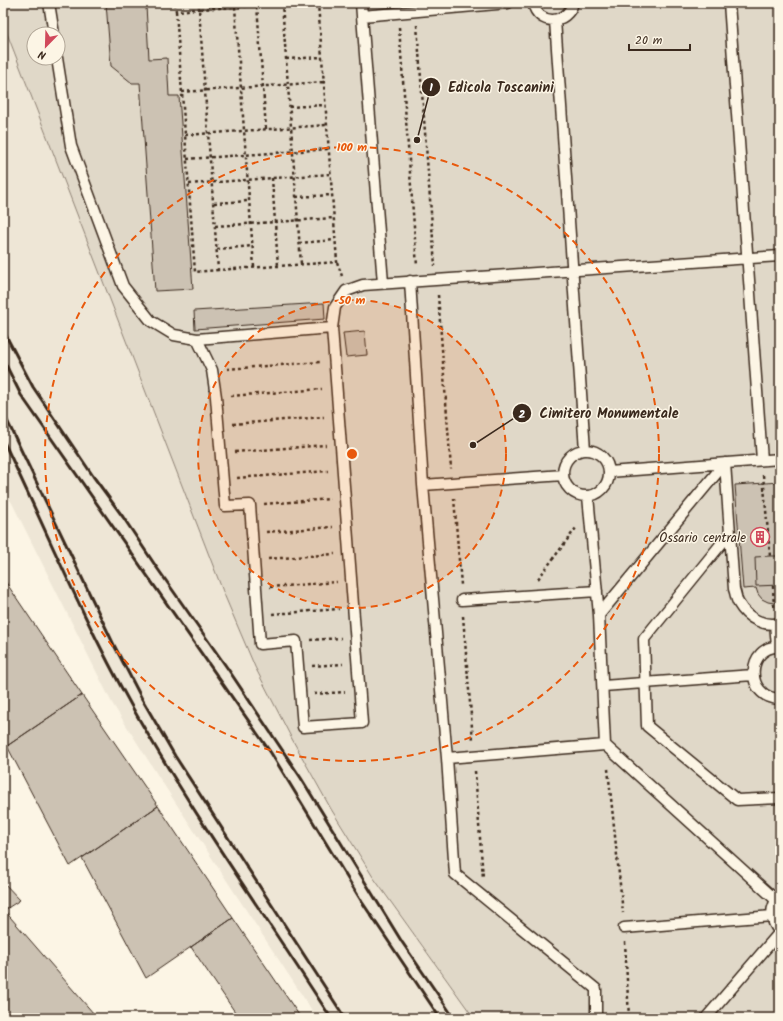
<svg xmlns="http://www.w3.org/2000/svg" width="783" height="1021" viewBox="0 0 783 1021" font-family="Kalam,sans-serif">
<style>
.built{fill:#eee6d6}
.green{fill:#e0d8c8;stroke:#8e8173;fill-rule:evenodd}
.building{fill:#ccc2b3;stroke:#3b2a1e}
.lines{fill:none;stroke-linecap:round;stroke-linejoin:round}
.lane-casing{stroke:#3b2a1e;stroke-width:13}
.path{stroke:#3b2a1e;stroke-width:2.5;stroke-dasharray:3 3;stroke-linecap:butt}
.lane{stroke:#fcf5e5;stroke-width:10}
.rail{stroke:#3b2a1e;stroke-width:3}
.ring{fill:none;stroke:#e8590c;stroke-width:2;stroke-dasharray:7 5}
.labels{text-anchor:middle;stroke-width:3;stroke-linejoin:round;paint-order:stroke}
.poi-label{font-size:13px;fill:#3b2a1e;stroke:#fcf5e5;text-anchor:end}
.centre{fill:#e8590c;stroke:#fcf5e5;stroke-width:2}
.ring-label{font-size:12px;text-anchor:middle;font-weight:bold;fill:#e8590c;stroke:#fcf5e5;stroke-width:3;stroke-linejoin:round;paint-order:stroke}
.leader{fill:none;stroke:#3b2a1e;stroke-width:1.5}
.callout-dot{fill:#3b2a1e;stroke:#fcf5e5;stroke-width:1.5}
.mark-label{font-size:12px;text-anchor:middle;font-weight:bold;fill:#fff}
.callout-label{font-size:14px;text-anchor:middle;font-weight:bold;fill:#3b2a1e;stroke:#fcf5e5;stroke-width:3;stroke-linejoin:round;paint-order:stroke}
</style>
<rect width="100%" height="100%" fill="#fcf5e5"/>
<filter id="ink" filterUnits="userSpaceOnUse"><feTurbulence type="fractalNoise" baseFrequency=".025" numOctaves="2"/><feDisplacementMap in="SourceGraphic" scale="8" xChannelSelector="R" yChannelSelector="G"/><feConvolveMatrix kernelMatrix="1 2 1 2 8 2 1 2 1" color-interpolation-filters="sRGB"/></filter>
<g filter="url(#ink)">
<path class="built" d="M3,23L224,594L255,667L311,774L352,843L373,877L474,1018H317L162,782L112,703L12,503L3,490Z"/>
<path class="green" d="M3,3H780V1018H474L373,877L331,809L292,739L255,667L224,594L3,23ZM34,34H58V58H34Z"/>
<path class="building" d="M106,3H167L146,6L149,59L167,58L169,96H179L193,289L155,291L140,83H132L111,66Z
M324,303L325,319L195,329L194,311Z
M365,331L367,355L346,357L343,333Z
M780,482V601L774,603L768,602L762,599L758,594L756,588L743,589L735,485Z
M770,556H780V585L756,586L755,557Z
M3,578L82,695L7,746L3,740Z
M82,695L158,806L70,866L7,746Z
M158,806L233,918L146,978L82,858Z
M3,882L20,900L3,911Z
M4,910L94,1014L89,1018H3V911Z
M233,918L301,1018H239L191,947Z"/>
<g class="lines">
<defs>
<path id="lane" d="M49,3L54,34
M361,3L383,283
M533,3C538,26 567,25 573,3
M729,3L762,460
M362,16L508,3
M555,20L585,450
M57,58L71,146L123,286L151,321L174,335L197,339
M410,281L423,485L447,758L455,874L596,989V1018
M332,328L362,723L303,727L296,641L260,644L250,505L225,506L216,397L212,370L197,339Z
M332,328L335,307L346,291L363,285L780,256
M563 473a23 23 0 1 1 46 0a23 23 0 1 1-46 0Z
M609,472L780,459
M423,485L563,475
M588,496L599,615L605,745
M730,533L644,639L647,726L737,800L780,798
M462,600L597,591
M599,615L725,463L734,589C736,594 736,600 739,604C747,618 764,627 780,623
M775,624L777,646
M780,647C747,644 743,698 780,699
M603,686L753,675
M447,758L605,745L776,900
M780,896C769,907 770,921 780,932
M624,928L772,916
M706,1018L780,932"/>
</defs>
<use href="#lane" class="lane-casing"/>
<path class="path" d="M175,3L176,11L199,9L198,3
M234,3L235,7L199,9L218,270L337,262L318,3
M282,3L301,264
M176,11L195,272L218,270
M417,25L435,266
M399,27L417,266
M286,59L322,57
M182,92L324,82
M289,107L325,105
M266,129L257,5L286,3
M185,135L327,125
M187,159L329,149
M272,178L278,266
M189,184L330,174
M296,197L332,195
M214,203L249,201
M215,226L334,218
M299,243L335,240
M217,249L252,246
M337,262L342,276
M254,267L235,7L257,5V3
M438,295L451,469
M227,369L320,362
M231,396L322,389
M233,424L324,417
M235,452L326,445
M763,475L770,556
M237,478L328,471
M454,498L461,585
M264,504L330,499
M266,532L333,527
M268,559L335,554
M538,579L576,528
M773,586L774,609
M270,587L337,582
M272,614L339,609
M463,616L473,740
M310,640L341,638
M312,666L343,664
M314,694L345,692
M608,769L623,913
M475,771L483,878
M625,942L629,1018"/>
<use href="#lane" class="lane"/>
<path class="rail" d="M3,330L33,387L93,476L123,517L155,565L228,669L301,778L402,942L454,1018
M3,359L21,395L271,753L362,902L440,1018
M3,412L114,645L142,699L175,756L345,1018
M3,440C45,528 83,619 131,705C192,813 264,914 331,1018"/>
</g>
</g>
<circle cx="352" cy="454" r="154" fill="#e8590c" fill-opacity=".12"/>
<g class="ring">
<circle cx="352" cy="454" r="154"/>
<circle cx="352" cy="454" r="307"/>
</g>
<defs>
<symbol id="building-ring" viewBox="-11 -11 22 22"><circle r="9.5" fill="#fcf5e5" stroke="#d1495b" stroke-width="1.5"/><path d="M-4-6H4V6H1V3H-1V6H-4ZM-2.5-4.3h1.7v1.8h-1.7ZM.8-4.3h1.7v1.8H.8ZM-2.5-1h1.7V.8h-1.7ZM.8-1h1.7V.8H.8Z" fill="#d1495b"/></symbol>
</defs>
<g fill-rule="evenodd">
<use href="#building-ring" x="749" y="526" width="22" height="22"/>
</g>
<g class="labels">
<g class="poi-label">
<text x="746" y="542">Ossario centrale</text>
</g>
</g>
<circle cx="352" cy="454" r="6" class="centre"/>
<g class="ring-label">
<text x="352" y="151">100 m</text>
<text x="352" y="304">50 m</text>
</g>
<path class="leader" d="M417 140L431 87M473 445L522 413"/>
<g class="callout-dot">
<circle cx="417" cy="140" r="4"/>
<circle cx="473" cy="445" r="4"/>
<circle cx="431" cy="87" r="10"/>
<circle cx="522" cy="413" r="10"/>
</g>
<g class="mark-label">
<text x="431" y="91">1</text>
<text x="522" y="418">2</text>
</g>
<g class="callout-label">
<text x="501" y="92">Edicola Toscanini</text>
<text x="609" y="418">Cimitero Monumentale</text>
</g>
<rect width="783" height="1021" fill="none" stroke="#fcf5e5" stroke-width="16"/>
<rect x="8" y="8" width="767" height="1005" fill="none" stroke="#3b2a1e" stroke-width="1.5" filter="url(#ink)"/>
<g transform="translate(46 46) rotate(203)"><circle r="19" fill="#fcf5e5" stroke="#afa495"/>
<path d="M0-3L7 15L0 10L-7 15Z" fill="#d1495b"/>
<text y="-6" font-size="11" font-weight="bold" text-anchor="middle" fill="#3b2a1e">N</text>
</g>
<path d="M629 44v6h61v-6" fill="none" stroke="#3b2a1e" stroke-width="2"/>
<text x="635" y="44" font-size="12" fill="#3b2a1e" stroke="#fcf5e5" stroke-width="3" paint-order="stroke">20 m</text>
</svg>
